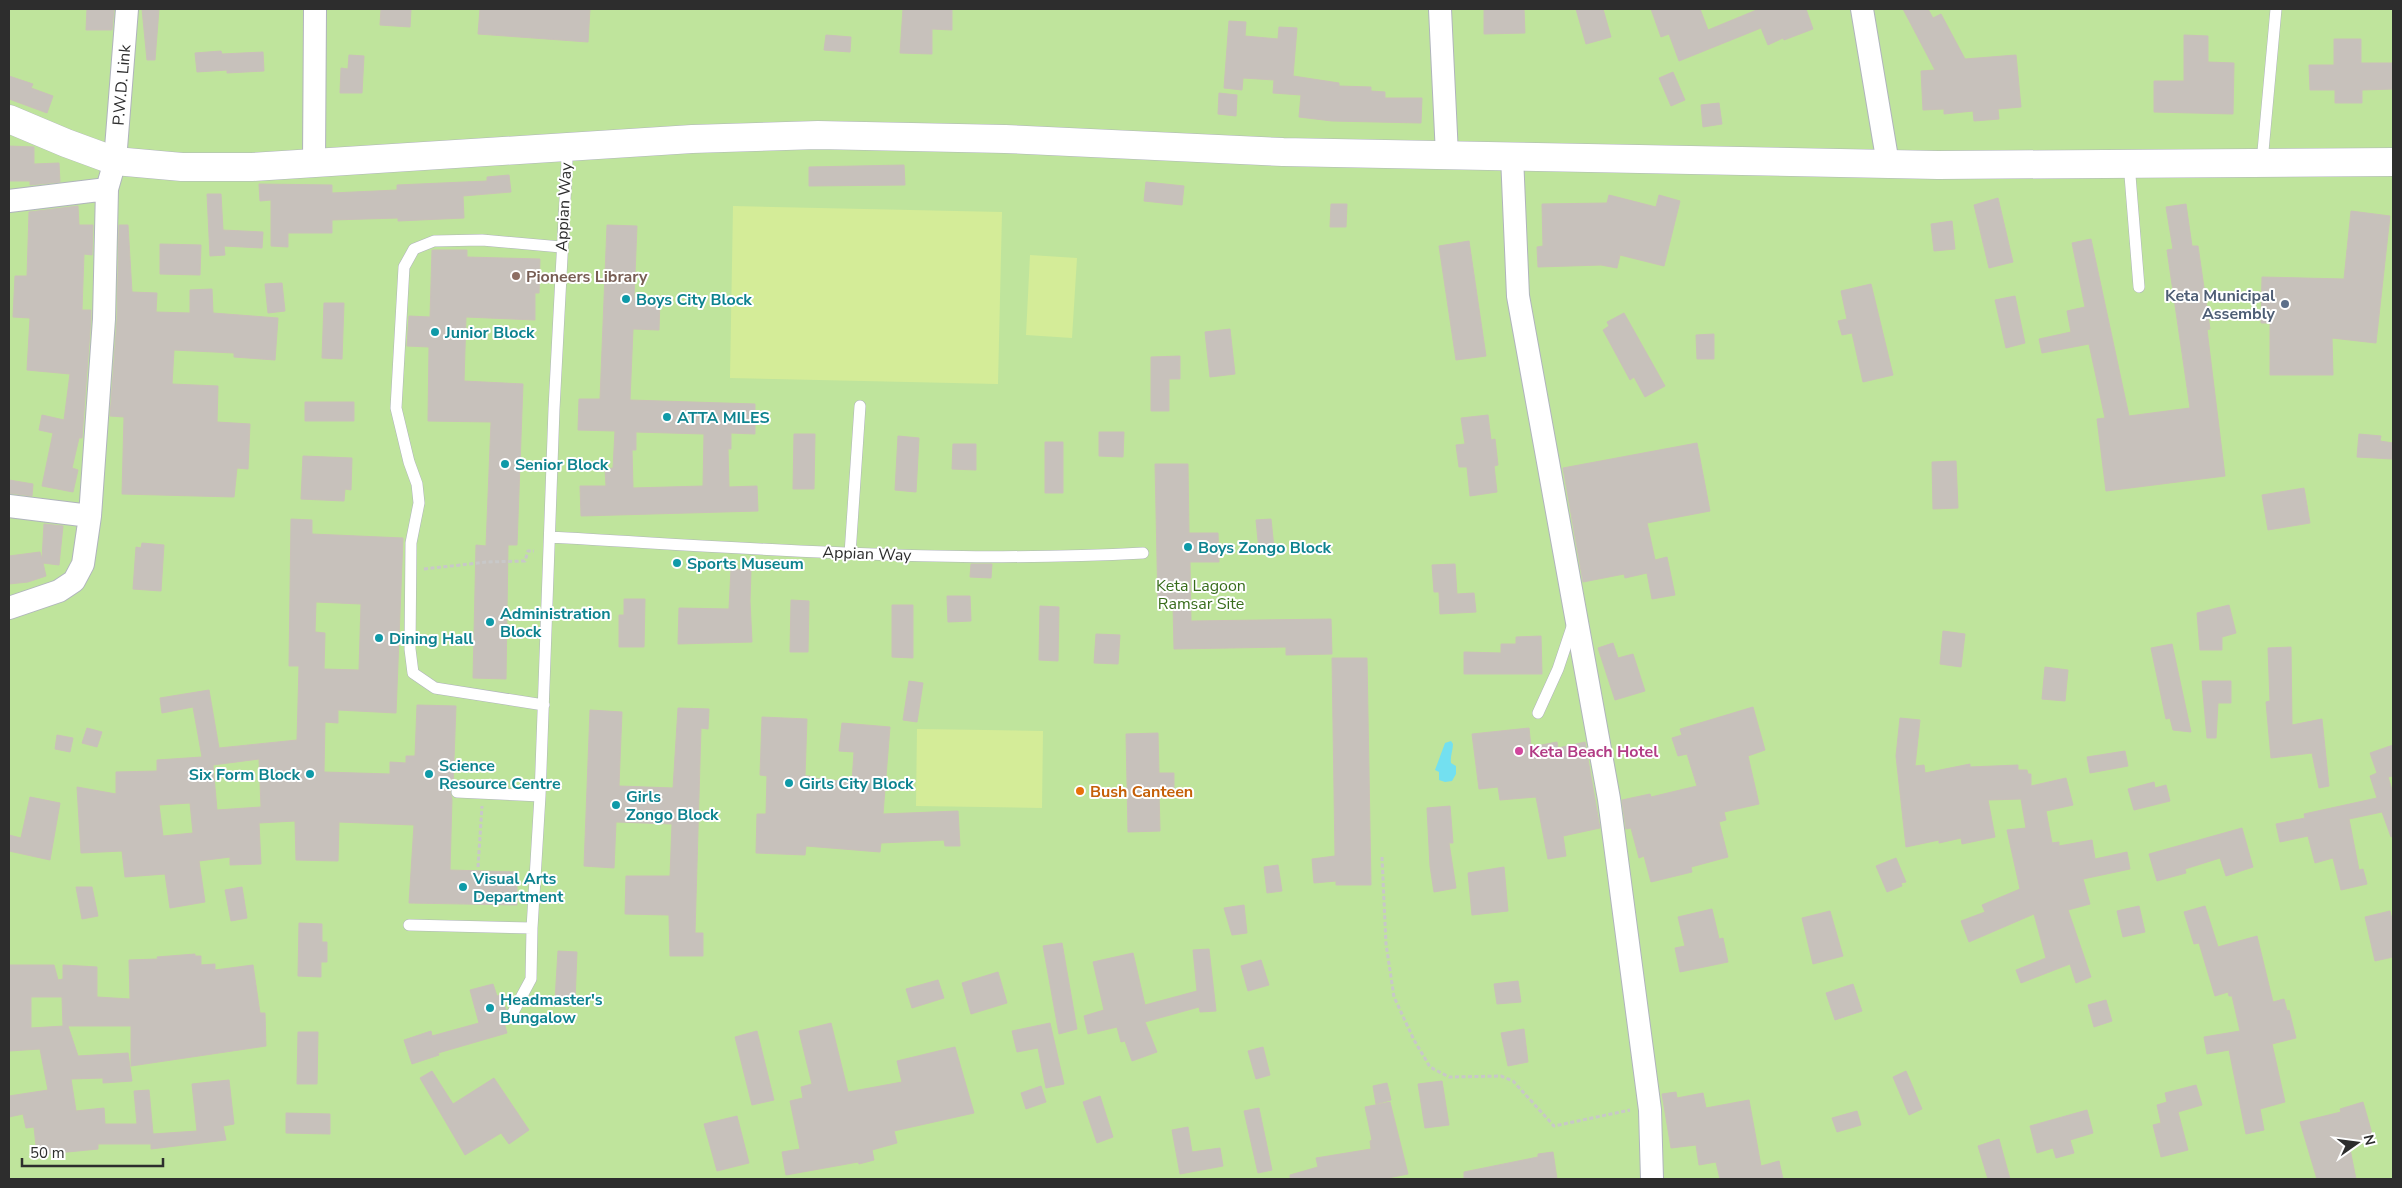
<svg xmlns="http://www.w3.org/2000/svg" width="2402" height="1188" viewBox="0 0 2402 1188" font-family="'Nunito Sans',sans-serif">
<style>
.green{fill:#bfe49c}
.pitch{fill:#d4ec98}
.water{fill:#73e0f0}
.building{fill:#c7c1bb;stroke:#cac1b9;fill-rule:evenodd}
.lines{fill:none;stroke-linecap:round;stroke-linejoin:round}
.lane-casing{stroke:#b0b4bd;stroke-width:12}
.street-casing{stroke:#b0b4bd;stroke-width:24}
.secondary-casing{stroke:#b0b4bd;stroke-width:29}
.path{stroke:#c8c8c8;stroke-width:3;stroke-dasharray:4 2.5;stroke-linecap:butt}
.lane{stroke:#fff;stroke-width:11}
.street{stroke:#fff;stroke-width:22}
.secondary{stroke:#fff;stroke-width:28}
.education-dot{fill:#8d6e63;stroke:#fff;stroke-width:2}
.culture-dot{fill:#0f9aa8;stroke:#fff;stroke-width:2}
.service-dot{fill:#5c6f8a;stroke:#fff;stroke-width:2}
.hotel-dot{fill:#d1479c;stroke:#fff;stroke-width:2}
.food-dot{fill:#e8710a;stroke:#fff;stroke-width:2}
.labels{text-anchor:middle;stroke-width:4;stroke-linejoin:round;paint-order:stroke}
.street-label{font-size:16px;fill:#2d2d2d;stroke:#fff}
.education-label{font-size:16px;font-weight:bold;fill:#785e54;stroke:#fff;text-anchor:start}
.service-label{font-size:16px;font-weight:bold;fill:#4e5e75;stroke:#fff;text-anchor:end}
.culture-label{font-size:16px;font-weight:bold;fill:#0d838f;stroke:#fff;text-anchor:start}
.park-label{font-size:16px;fill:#376c1b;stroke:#fff}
.hotel-label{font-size:16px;font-weight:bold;fill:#b23c85;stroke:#fff;text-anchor:start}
.food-label{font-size:16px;font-weight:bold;fill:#c56008;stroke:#fff;text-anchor:start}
</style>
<rect width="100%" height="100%" fill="#eee6df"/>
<path class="green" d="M9,9H2393V1179H9Z"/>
<path class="pitch" d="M733,206L1002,212L998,384L730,378Z
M1030,255L1077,258L1072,338L1026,335Z
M917,729L1043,731L1042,808L916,806Z"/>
<path class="water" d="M1451,741L1453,744C1453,750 1450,757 1451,763L1456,766V774L1452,781L1445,782L1439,780V772L1435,770L1445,743Z"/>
<path class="building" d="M87,9H114L112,30H86Z
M142,9H159L155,60H147Z
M381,9H411L410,27L380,25Z
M480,9H590L588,42L478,34Z
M903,9H952V30L932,29V54L900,53Z
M1484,9H1524L1525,33L1484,34Z
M1576,9H1603L1611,37L1586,44Z
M1651,9H1700L1708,30L1759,9H1806L1813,29L1784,40L1783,38L1768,45L1761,28L1679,61L1669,34L1661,37Z
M1903,9H1928L1933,18L1941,14L1965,59L2016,55L2021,107L1998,109L1999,119L1974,121L1973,111L1944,114V109L1923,110L1921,71L1935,70Z
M1229,21L1246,22L1245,36L1278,39L1279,27L1297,28L1293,76L1339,83V86L1371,87V91L1385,92V98H1422L1421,123L1332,121L1299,117L1301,95L1273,93L1274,80L1243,78L1242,90L1224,88Z
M826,35L851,37L850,52L824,50Z
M2184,35L2208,36V62L2234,63L2233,114L2154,112V81H2184Z
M2334,39H2361V63H2393V89L2362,90V103H2335V90H2310L2309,65H2334Z
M221,51L222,54L263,52L264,71L227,73V70L197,72L195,53Z
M349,55L364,56L362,93H340L341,68L348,69Z
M1673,72L1685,100L1671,106L1659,78Z
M9,76L33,84L31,88L53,96L47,113L9,99Z
M1219,93L1237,95L1236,116L1218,114Z
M1719,103L1722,124L1703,127L1701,105Z
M9,146L34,147V164L59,163L60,182L30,185V181H9Z
M904,165L905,185L809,186V167Z
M509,175L511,192L463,196L464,218L398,221V218L332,220V233H288V247L271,246V200L260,201L259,184L332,185V193L397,190V185L487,181V177Z
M1146,182L1184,186L1182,205L1144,201Z
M207,194H221L223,230L263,232L262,248L224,246L225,255L210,256Z
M1609,195L1656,207L1659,195L1680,201L1664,266L1620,255L1617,268L1601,265L1538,267L1537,247L1543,246L1542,204L1607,203Z
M1998,198L2013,262L1989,268L1974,205Z
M1331,204H1347L1346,227H1330Z
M2186,204L2192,246H2198L2210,329L2207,330L2225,476L2106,491L2097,419L2105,418L2089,344L2042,353L2039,339L2071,332L2067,311L2085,307L2072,243L2091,239L2129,416L2190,408L2167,250L2173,249L2166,207Z
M78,206L79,225H93L92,255L84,254L82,310H91V318L82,438H79L72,468L78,470L73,492L42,486L53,433L39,430L42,415L64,420L70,374L27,370L30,318L13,317L15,276H27L29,212Z
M2351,211L2390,216L2376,343L2332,338L2333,375H2270V323H2261L2262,277L2344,279Z
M1952,221L1955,249L1934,251L1931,224Z
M119,225H128L132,292L157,293L156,312L190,313V290L212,289L213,313L278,318L275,360L234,357V353L174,350L172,384L218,386L217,422L250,424L248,469L237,468L234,497L122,494L124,417L110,416L117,320Z
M607,225L637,226L634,298L660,300L659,330L633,329L630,400L755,404V434L731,433V449H728L729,487L757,486L758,511L581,516L580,486H606L605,469L613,468L615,431L578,430L579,399H600ZM636,432L704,434L703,486L633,488L632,450H636Z
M1469,241L1486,356L1456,360L1439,246Z
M160,244L201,245L200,275L160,274Z
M432,250H467V257L540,259L539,293H535V320L466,317L464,381L523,384L517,545H508L506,679L473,678L476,545L486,546L491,422L428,421L429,347L407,346L409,316L430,317Z
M282,283L285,311L268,313L265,284Z
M1871,284L1893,375L1863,382L1852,333L1842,335L1838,321L1847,319L1841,291Z
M2015,296L2025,343L2006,348L1995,300Z
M324,303H344L342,359L322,358Z
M1624,313L1665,386L1645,397L1634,377L1630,380L1603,330L1609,326L1607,322Z
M1230,329L1235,374L1210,377L1205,332Z
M1714,334V359H1697L1696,335Z
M1180,356V379H1169V411H1151V357Z
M305,402H354V421H305Z
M1488,415L1491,440L1495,439L1498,465L1494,466L1497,492L1470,496L1467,467H1459L1456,445L1465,444L1461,418Z
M1099,432H1124L1123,457L1099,456Z
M794,434H815L814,489H793Z
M2359,434L2381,436L2380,441L2393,443L2392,459L2357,457Z
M898,436L919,438L916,492L895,490Z
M1045,442H1063V493H1045Z
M1697,443L1710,511L1647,523L1655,560L1667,557L1675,595L1652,599L1647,573L1625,578L1624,574L1583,582L1563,468Z
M953,444H976V470L952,469Z
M303,456L352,458L351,490L345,489L344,501L301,499Z
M1956,461L1958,508L1933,509L1932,462Z
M1155,464H1188L1189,533H1218L1219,562H1190L1191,621L1331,619L1332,654L1286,655V647L1174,649L1173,605H1158Z
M9,480L33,484L32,496L9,493Z
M2304,488L2310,523L2268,530L2262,495Z
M291,519L312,520V534L403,538L396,713L338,710V723L325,722L324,772L390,774V762L406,763V756H415L417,705L456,706L453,786L450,792L452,798L450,870L517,872V905L409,903L414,825L339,822L338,861L296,860L295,821L259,823L261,864L230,865V857L199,861L205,902L170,908L165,874L125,877L122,851L81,853L77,787L116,794V772L157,771V760L202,757L193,707L162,713L160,698L209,690L219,748L297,740L299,666H289ZM316,602L361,604L359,670L324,669L325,633L315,632ZM259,759L261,807L217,810L213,765ZM190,803L193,833L163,836L159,805Z
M1271,519L1274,548L1259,550L1256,520Z
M44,524L63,526L59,565L43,563L46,576L28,582L9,584V556L40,552L42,559Z
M142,543L164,545L161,591L133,589L136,547L141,548Z
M971,564H992L991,578L970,577Z
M1455,564L1457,594L1474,593L1476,612L1440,614L1439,592H1434L1432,565Z
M731,569L751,570L750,601L752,642L678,644L679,608L729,609Z
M947,596H970L971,621L948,622Z
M624,599H645L644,647H619V615H624Z
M791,600L809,601L808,652H790Z
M892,605H913V658L892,657Z
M2229,605L2236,633L2222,637V650H2200L2197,613Z
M1040,606L1059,607L1058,661L1039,660Z
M1943,631L1965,634L1961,667L1940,664Z
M1096,634L1120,635L1118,664L1094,663Z
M1541,636L1542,674H1464V652L1501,653V644H1516V637Z
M1613,643L1618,658L1633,654L1645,691L1615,700L1598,648Z
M2172,644L2191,732L2173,730L2170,718L2166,719L2151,648Z
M2291,647L2292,725L2322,719L2329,786L2319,788L2312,753L2271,758L2266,702L2270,701L2268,648Z
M1332,658H1367L1371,885H1336V881L1314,883L1312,859L1335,856Z
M2045,667L2068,670L2065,701L2042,699Z
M909,681L923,683L917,722L903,720Z
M2202,681H2231V703H2218L2216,738H2207Z
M1753,707L1765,750L1748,756L1759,804L1724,812L1726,820L1719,822L1728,857L1691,867L1692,872L1651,882L1644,856L1639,858L1631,828L1626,829L1622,800L1650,794L1651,797L1697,786L1687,754L1678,756L1672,738L1682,735L1680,729Z
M678,708L709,709L708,729L701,728L695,933H703V956H670L669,915L625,914L626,876H670L672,824L616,822L614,868L584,866L590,710L622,712L619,786L673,788Z
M762,717L807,719L805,776H810V778L852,782L854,752L839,751L842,723L890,727L883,814L958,811L960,846H945L944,840L881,843L880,852L806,846L805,855L756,853L757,814H766L767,776L760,775Z
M1900,718L1920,720L1915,766L1924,765L1925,773L1970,764V767L2018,765V770H2027L2028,774H2031V786L2066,778L2073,805L2046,811L2052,843L2059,842V846L2092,840L2095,859L2127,852L2130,869L2083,879L2090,904L2068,910L2091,977L2076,983L2070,964L2021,983L2016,970L2046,958L2034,914L1969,942L1961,921L1985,912L1982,905L2020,889L2007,830L2026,828L2021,799L1988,800L1995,837L1962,844L1961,838L1939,843V840L1906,847L1896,756Z
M87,728L102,732L97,747L82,743Z
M1529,728L1531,747L1557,742L1558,748L1585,742L1600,828L1563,836L1566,856L1548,859L1536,797L1500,800L1498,787L1479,789L1472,734Z
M1158,733L1159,773H1174V790L1159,791L1160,831L1128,832L1126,734Z
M57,735L73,738L70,752L55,749Z
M2393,745V776L2388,777L2393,793V836L2391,837L2382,812L2349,819L2359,870L2363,869L2367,884L2341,890L2333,858L2315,863L2308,836L2280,842L2276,824L2305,818L2304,814L2377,798L2370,776L2377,773L2370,753Z
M2125,751L2128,766L2090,773L2087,757Z
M2154,782L2155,788L2166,785L2170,801L2134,810L2128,789Z
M30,797L60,803L50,860L9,851V835L21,838Z
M1450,806L1453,843H1449L1456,888L1434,892L1430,866L1427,808Z
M2242,828L2253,867L2226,876L2220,858L2185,869L2186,873L2157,881L2149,854Z
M1896,858L1906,882L1901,883L1902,886L1887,892L1876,866Z
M1278,865L1282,891L1267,893L1264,867Z
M1504,867L1508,911L1472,915L1468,873Z
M76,887H92L98,916L82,919Z
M242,887L247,918L231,921L225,890Z
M1244,905L1247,933L1232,935L1224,908Z
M2139,906L2145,932L2123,937L2117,911Z
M2205,906L2218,947L2257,936L2273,1002L2284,999L2287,1011L2289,1010L2296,1038L2272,1044L2285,1102L2260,1109L2264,1130L2246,1134L2229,1050L2207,1054L2204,1037L2240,1031L2232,996H2229L2228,992L2215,996L2199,943L2194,944L2184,912Z
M1712,909L1719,939L1723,938L1728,962L1680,972L1675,948L1685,946L1678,917Z
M1830,911L1843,956L1813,964L1802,918Z
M2390,911L2393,924V957L2375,961L2365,917Z
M299,923L322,924V942H327V962H321V977L298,976Z
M1062,943L1077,1029L1059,1034L1043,946Z
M1209,949L1216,1011L1200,1012L1199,1007L1145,1022L1157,1052L1132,1061L1125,1041L1121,1042L1117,1027L1088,1034L1084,1016L1104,1010L1093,962L1133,953L1145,1005L1197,991L1193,950Z
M558,951L577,952L575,1001L555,1000Z
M195,954V956H201V965L215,964V970L253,965L260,1013H265L266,1046L131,1066V1026H68L78,1056L128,1053L132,1081L103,1083V1078L71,1079L76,1111L104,1108L105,1124H137L134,1091L149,1090L153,1134L197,1131L192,1084L229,1080L234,1124L223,1126L226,1140L151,1149V1144H98V1149L37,1155L34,1127L26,1128L23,1114L9,1117V1096L48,1090L40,1049L9,1051V965H54L58,980L63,979V965L97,967V997L130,999L129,960L158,959L157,957ZM31,997H62L63,1026H64L31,1028Z
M1261,960L1269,985L1248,991L1241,966Z
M998,972L1007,1003L971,1014L962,983Z
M938,980L944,998L912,1008L906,989Z
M1518,981L1521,1002L1497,1004L1494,984Z
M493,984L497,996L501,995L506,1010L503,1019L507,1033L438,1053L439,1055L412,1064L404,1040L431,1031L432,1036L479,1023L470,990Z
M1853,984L1862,1011L1835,1020L1826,993Z
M2106,1000L2112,1021L2094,1027L2088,1005Z
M831,1023L848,1092L902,1082L897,1061L955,1047L974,1113L894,1131L897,1143L872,1150L874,1160L859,1164L858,1162L786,1175L782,1152L800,1149L790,1101L803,1098L801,1087L812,1084L799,1031Z
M1050,1023L1064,1084L1046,1088L1038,1048L1017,1052L1012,1031Z
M1524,1029L1528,1062L1508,1066L1501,1033Z
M757,1031L774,1100L752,1105L735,1037Z
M298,1032H318L317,1084H297Z
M1263,1047L1270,1075L1256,1079L1248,1051Z
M432,1071L453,1104L494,1078L529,1130L509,1144L501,1133L465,1155L420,1078Z
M1906,1071L1922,1109L1909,1115L1893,1077Z
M1442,1081L1449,1125L1425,1128L1418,1084Z
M1387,1083L1391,1100L1376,1104L1373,1086Z
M2196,1085L2202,1105L2178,1112L2188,1150L2161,1157L2153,1125L2161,1123L2157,1105L2167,1102L2165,1093Z
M1041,1086L1046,1102L1026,1109L1021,1093Z
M1676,1092L1677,1098L1703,1093L1706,1108L1749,1100L1761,1166L1779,1161L1783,1179H1720L1716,1162L1699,1165L1696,1145L1671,1148L1662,1094Z
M1100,1096L1113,1137L1097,1143L1083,1102Z
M1390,1102L1408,1174L1383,1179H1290V1175L1318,1167L1316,1158L1371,1149L1370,1141L1372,1140L1365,1107Z
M2363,1102L2373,1137L2349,1144L2356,1179H2317L2300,1122L2341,1112L2340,1109Z
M1259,1108L1272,1170L1258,1173L1244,1111Z
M2087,1110L2093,1133L2070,1140L2074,1153L2056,1158L2053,1148L2037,1153L2030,1126Z
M1857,1111L1861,1125L1837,1132L1832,1118Z
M286,1113L330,1114V1134L286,1133Z
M737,1116L749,1163L717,1171L704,1124Z
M1188,1127L1192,1152L1220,1148L1223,1166L1180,1174L1172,1130Z
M1999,1139L2010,1179H1988L1978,1146Z
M1553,1152L1557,1179H1464V1172L1538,1157V1154Z"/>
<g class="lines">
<defs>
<path id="lane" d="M2262,162L2276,9
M2129,163L2139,287
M550,537C748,548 946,564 1143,553
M850,554L860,406
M544,705L435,688L413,673L410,649L411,543L419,503L417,484L409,462L396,408L404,267L414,249L434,241L482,240L561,247
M1538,713L1558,669L1573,624
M457,792L540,796
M409,925L532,928
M510,1018L531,979L532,928L540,796L554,409L567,162L564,147"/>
<path id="street" d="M1440,9L1447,155
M1862,9L1888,164
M1512,156L1518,296L1609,799L1650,1110L1652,1179
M314,162L315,9
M9,201L107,189
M9,506L90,516
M9,608L59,591L74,581L83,564L90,516L104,319L107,189L115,161L127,9"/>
<path id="secondary" d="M9,119L66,143L115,161L182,167H252L692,139L818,135L1005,139L1283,152L1938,165L2393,162"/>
</defs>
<use href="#lane" class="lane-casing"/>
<use href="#street" class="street-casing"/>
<use href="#secondary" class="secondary-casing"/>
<path class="path" d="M424,569L487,562L525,561L528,551H534
M1382,857L1386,944L1394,997L1414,1040L1430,1067L1449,1077L1501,1076L1513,1081L1554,1126L1630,1110
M478,867L482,806"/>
<use href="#lane" class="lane"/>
<use href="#street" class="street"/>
<use href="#secondary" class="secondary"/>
</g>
<circle class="education-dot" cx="516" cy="276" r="5"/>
<g class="culture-dot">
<circle cx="626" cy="299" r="5"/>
<circle cx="435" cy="332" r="5"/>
<circle cx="667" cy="417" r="5"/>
<circle cx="505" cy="464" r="5"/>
<circle cx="1188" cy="547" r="5"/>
<circle cx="677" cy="563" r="5"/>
<circle cx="490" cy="622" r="5"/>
<circle cx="379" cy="638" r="5"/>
<circle cx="310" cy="774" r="5"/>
<circle cx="429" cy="774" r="5"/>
<circle cx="789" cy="783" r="5"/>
<circle cx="616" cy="805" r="5"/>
<circle cx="463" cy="887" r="5"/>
<circle cx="490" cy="1008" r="5"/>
</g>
<circle class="service-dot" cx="2285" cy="304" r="5"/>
<circle class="hotel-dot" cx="1519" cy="751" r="5"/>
<circle class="food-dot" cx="1080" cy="791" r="5"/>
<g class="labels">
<g class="street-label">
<text transform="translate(121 85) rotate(-85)" y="6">P.W.D. Link</text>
<text transform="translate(563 207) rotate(-87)" y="6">Appian Way</text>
<text transform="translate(867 553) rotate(2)" y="6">Appian Way</text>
</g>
<g class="education-label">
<text x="526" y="282">Pioneers Library</text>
</g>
<g class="service-label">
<text x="2275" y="301">Keta Municipal<tspan x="2275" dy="18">Assembly</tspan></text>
</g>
<g class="culture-label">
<text x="636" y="305">Boys City Block</text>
<text x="445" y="338">Junior Block</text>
<text x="677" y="423">ATTA MILES</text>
<text x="515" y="470">Senior Block</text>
<text x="1198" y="553">Boys Zongo Block</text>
<text x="687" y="569">Sports Museum</text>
<text x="500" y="619">Administration<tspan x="500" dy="18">Block</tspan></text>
<text x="389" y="644">Dining Hall</text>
<text x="439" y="771">Science<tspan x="439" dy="18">Resource Centre</tspan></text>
<text x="300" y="780" text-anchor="end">Six Form Block</text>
<text x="799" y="789">Girls City Block</text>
<text x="626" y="802">Girls<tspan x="626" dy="18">Zongo Block</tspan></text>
<text x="473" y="884">Visual Arts<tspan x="473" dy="18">Department</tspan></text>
<text x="500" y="1005">Headmaster's<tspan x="500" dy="18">Bungalow</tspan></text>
</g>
<g class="park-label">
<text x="1201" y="591">Keta Lagoon<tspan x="1201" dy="18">Ramsar Site</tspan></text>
</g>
<g class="hotel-label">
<text x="1529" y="757">Keta Beach Hotel</text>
</g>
<g class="food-label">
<text x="1090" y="797">Bush Canteen</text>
</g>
</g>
<rect width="2402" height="1188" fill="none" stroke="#2d2d2d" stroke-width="20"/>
<g transform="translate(2357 1143) rotate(76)" stroke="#ffffff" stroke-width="4" paint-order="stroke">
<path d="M0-4L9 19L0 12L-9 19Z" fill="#2d2d2d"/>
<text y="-8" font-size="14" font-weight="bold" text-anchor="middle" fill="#2d2d2d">N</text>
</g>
<path d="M22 1158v8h141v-8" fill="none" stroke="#2d2d2d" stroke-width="2.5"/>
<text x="30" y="1158" font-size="15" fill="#2d2d2d" stroke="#ffffff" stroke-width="4" paint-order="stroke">50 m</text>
</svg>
